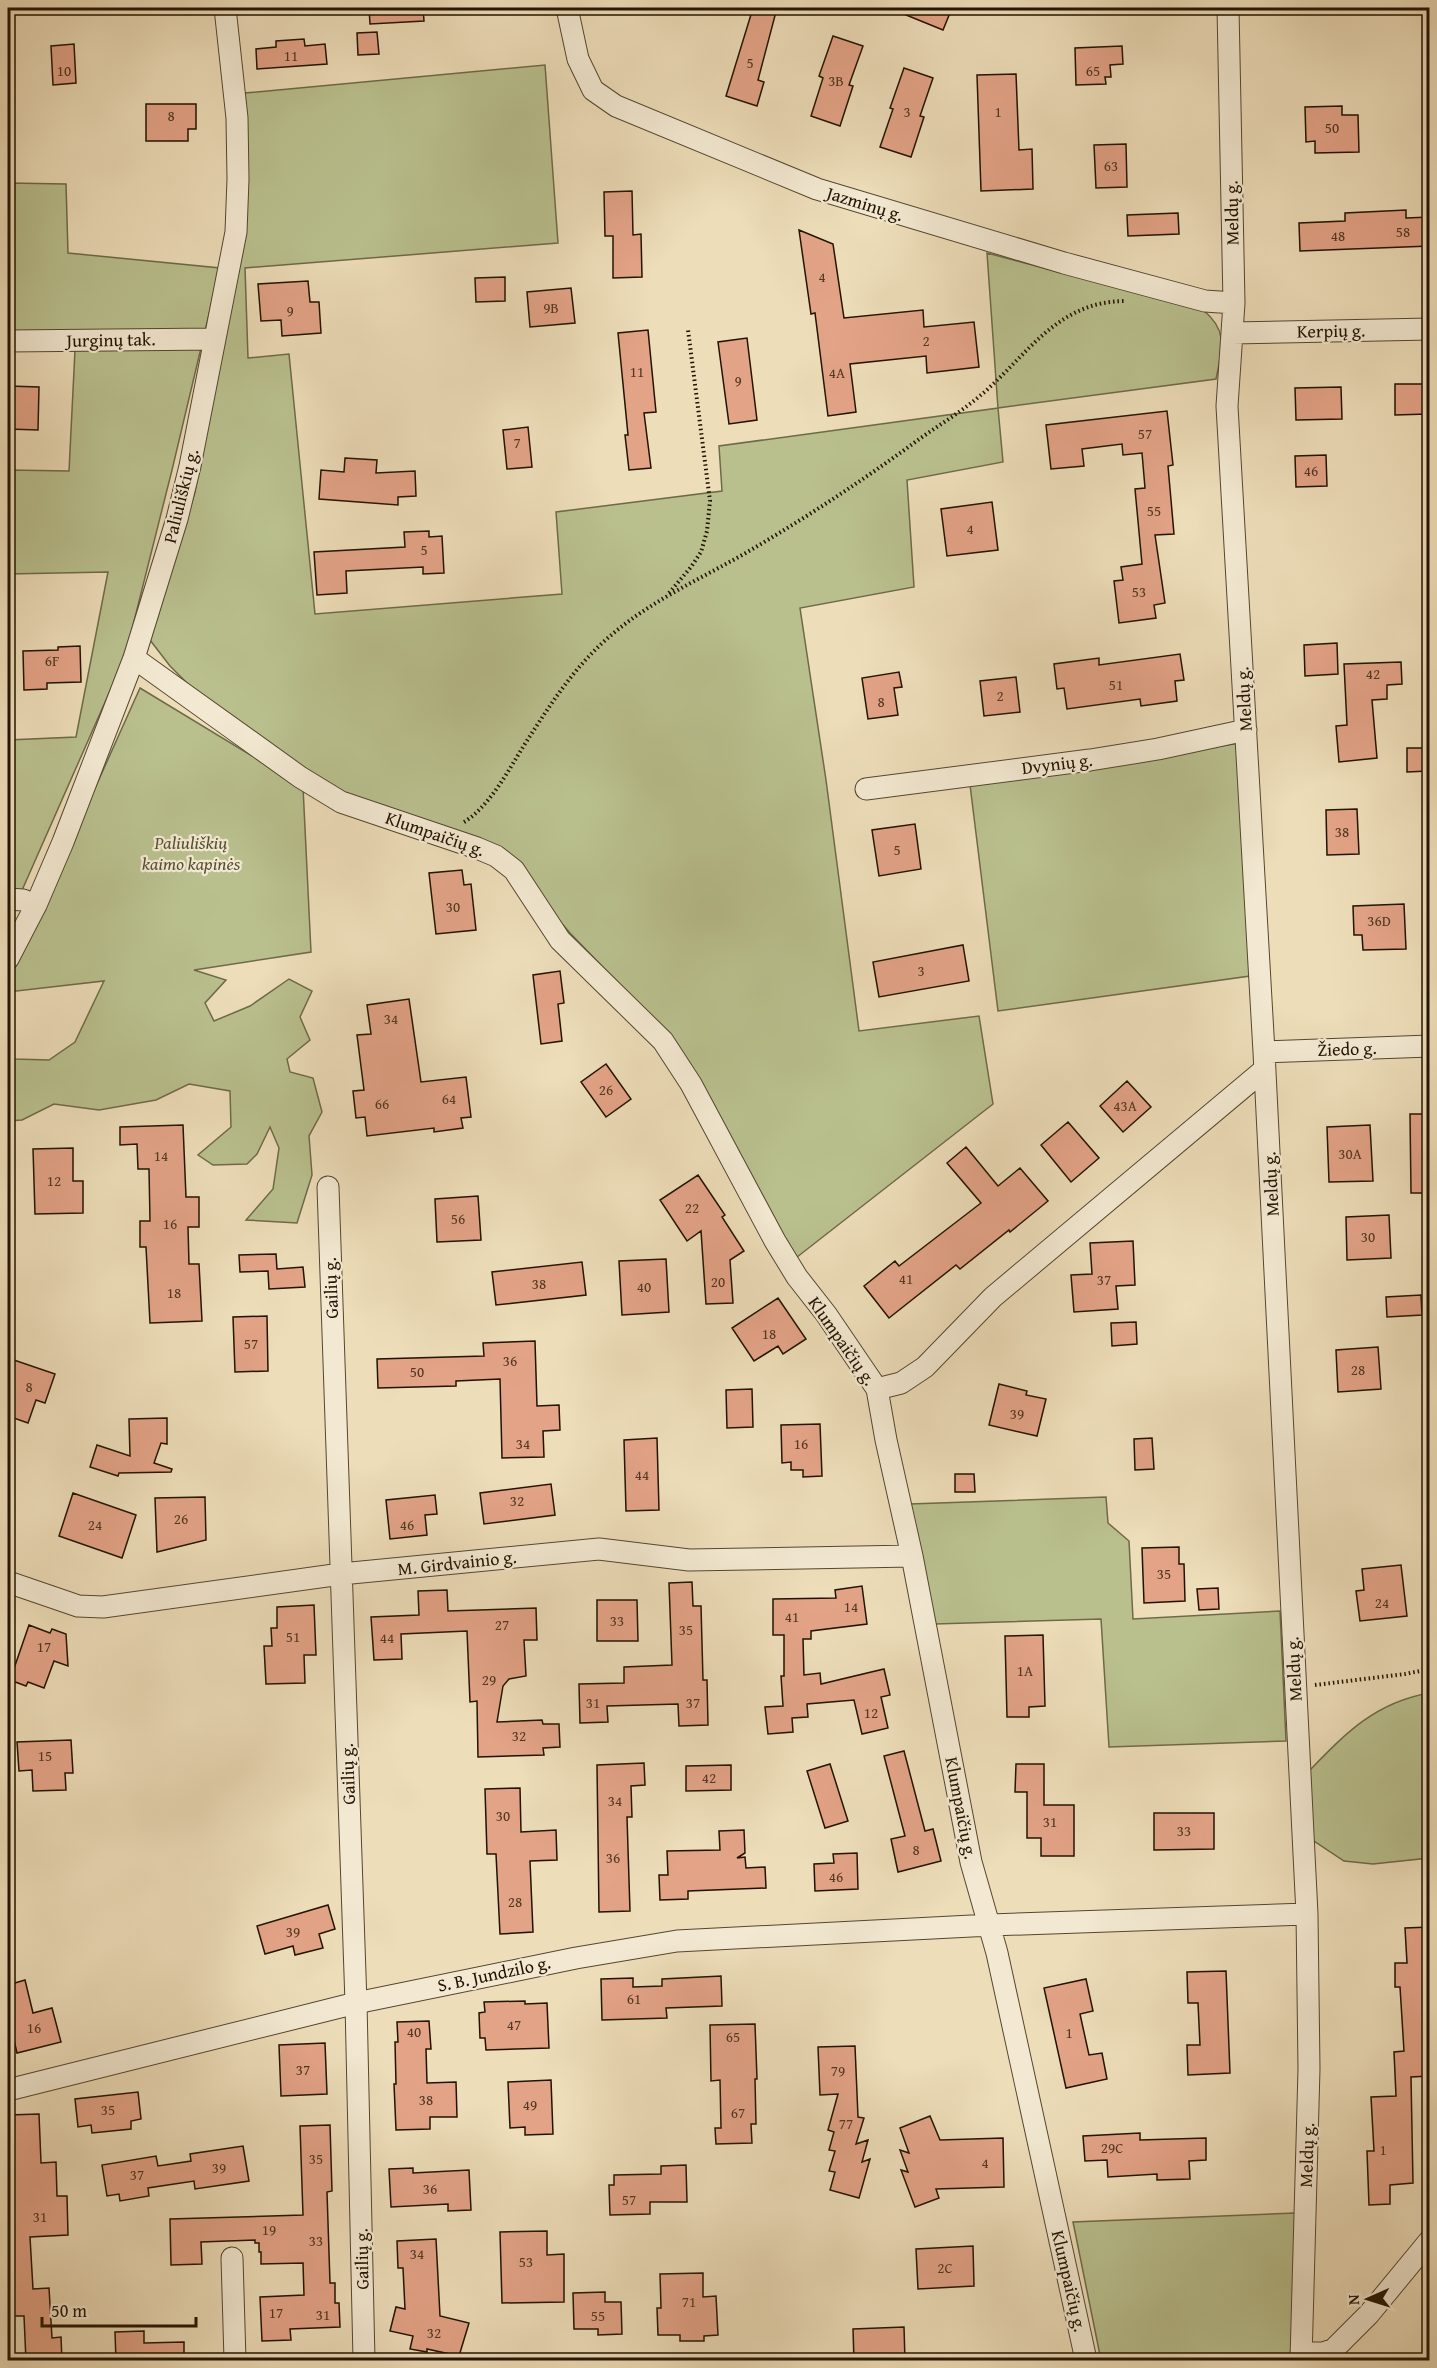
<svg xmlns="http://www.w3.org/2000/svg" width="1437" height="2368" viewBox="0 0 1437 2368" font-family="'Gentium Book Plus',serif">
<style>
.green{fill:#b9c08e;stroke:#6e6a48;stroke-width:1.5}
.building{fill:#e3a387;stroke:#221301;stroke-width:1.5}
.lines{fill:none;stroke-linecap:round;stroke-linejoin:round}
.minor-casing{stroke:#55462f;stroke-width:23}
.path{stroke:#221301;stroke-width:4;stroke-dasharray:1.5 3;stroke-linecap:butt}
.minor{stroke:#f3e9d2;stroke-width:21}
.labels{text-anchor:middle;stroke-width:4.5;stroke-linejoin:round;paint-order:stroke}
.number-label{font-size:15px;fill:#523722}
.street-label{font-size:18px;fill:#221301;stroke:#f3e9d2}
.park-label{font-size:18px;font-style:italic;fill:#575032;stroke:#f3e9d2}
</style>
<rect width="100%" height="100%" fill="#edddb9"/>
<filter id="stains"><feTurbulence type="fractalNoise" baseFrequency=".00333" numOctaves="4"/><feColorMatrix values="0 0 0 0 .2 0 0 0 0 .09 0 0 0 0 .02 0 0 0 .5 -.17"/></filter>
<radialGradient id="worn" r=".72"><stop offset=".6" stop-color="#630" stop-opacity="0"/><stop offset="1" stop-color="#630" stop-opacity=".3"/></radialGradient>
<path class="green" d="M545,65L558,243L245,268L248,358L289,354L315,614L562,594L556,512L722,491L719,446L998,408L987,253L1203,310C1229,331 1222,349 1216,379L998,408L1003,462L907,480L914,587L800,608L826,780L859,1031L979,1016L993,1104L792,1261L649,1015L570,933L547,906L526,875L350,796L315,777L202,698L170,666L150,640L195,492L245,227V93Z
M8,183L66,184L68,253L220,268L172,470L125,657L8,922V740L76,737L108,572L8,574V470L69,471L75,350H8Z
M140,688L303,787L311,952L194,970L226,980L205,1003L214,1021L250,1006L289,979L312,991L300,1017L310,1040L287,1059L290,1072L313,1078L322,1112L309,1136L312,1175L297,1223L246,1220L273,1189L279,1148L270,1127L257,1154L247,1164L213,1165L198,1155L231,1127L230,1091L189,1084L156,1100L99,1110L54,1104L22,1120L8,1121V1046L14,1059L49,1060L75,1042L104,981L8,992V982Z
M1240,743L1250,976L998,1011L970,785Z
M1106,1497L1108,1523L1129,1541L1133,1619L1280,1611L1286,1741L1109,1747L1101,1619L935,1624L910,1504Z
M1429,1693V1858L1373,1864L1344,1861L1311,1839L1308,1772C1345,1734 1374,1703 1429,1693Z
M1295,2213L1291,2360H1101L1073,2222Z"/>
<path class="building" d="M369,8H423L424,21L370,24Z
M753,8H777L758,80L764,82L757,106L726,96Z
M889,8H952L943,30Z
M377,32L379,54L358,55L357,33Z
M833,36L863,46L849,85L853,86L840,126L811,116L823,78L819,76Z
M304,39L305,46L325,44L327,64L257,69L256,49L276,47V41Z
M74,44L76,83L53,85L51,46Z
M1122,46L1123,64L1110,65L1111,77H1105L1106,84L1076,85L1075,48Z
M904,68L933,78L920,116L924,117L911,157L880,147L893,109L890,108Z
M1016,74L1019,150L1032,149L1033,189L981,191L977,75Z
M146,104H196V129H188V141H146Z
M1342,106V115H1358L1359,152L1315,153V141L1306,142L1305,107Z
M1126,144L1127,187L1096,188L1094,145Z
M632,191L633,235L641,234L642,277L613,278V236H605L604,192Z
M1406,210V218L1430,217V246L1300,251L1299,223L1345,221V213Z
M1178,213L1179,234L1128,236L1127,215Z
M799,230L833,244L844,318L923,310L924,327L974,322L979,367L927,373L926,356L850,364L856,412L828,416L815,313L811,314Z
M505,277V301L476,302L475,278Z
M308,281L310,302H319L321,333L282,336L281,320L261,321L258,284Z
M571,288L575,323L530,327L527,292Z
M648,330L656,412L644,413L651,468L629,470L625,435H628L618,333Z
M747,338L757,420L729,424L718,342Z
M1395,384H1426L1427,414L1395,415Z
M8,386L39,387L38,430L8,429Z
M1341,387L1342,419L1296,420L1295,388Z
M1167,411L1173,465L1168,466L1174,534L1155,535L1165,603L1154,605L1156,618L1119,623L1114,581L1123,580L1121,567L1142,564L1135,489L1145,488L1142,453L1123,455L1122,444L1082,449L1084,466L1051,469L1046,425Z
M528,427L532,467L507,469L503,430Z
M1326,455L1327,486L1296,487L1295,456Z
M345,458L377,460L376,473L415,471L416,496L398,497V505L319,499L321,470L344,472Z
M992,502L998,550L947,556L941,509Z
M429,531V537L442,536L444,573L423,574V567L346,571L347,593L317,595L314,552L405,547L404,532Z
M1337,643L1338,674L1305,676L1304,645Z
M80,646L81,682L47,683V689L24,690L23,651L58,650V647Z
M1180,654L1184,680L1175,681L1177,701L1141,706L1140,699L1067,709L1064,688L1057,689L1054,664L1099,658V665Z
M1401,662L1402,684L1387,685V699L1372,700L1377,758L1339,762L1336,726L1347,725L1344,664Z
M899,672L902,687L894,688L898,715L868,719L862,678Z
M1016,677L1020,712L984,716L980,681Z
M1407,748H1428V771L1407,772Z
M1357,809L1359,854L1327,855L1326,810Z
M915,824L921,869L879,876L872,830Z
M462,870L464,885L471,884L476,930L436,934L429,873Z
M1404,904L1406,949L1363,950L1362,935H1354L1353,906Z
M963,945L969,981L879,997L873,962Z
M560,971L564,1003L558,1004L562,1041L541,1044L533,975Z
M409,999L421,1082L466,1077L471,1117L461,1118L463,1128L434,1132V1128L367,1136L365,1117L356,1118L353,1091L364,1090L357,1035L371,1034L367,1005Z
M606,1064L631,1099L606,1117L581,1082Z
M1127,1081L1151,1107L1123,1132L1100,1106Z
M1410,1114H1430V1193H1411Z
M1068,1122L1099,1158L1071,1182L1041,1145Z
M183,1125L186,1197H199V1227H188L189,1264H199L202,1321L150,1323L146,1247H140V1221H150L149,1169H138L137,1144L120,1145V1127Z
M1370,1125L1373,1181L1329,1182L1327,1127Z
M966,1147L998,1186L1020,1168L1048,1201L1010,1232L1009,1230L960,1269L956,1265L889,1318L864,1286L895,1261L899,1266L981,1203L947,1163Z
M73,1148V1181H83V1213L35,1214L33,1149Z
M698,1175L725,1215L722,1217L744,1251L730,1260L733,1303L706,1304L701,1231L687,1241L660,1200Z
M478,1196L481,1240L437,1242L435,1199Z
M1389,1215L1391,1258L1347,1260L1346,1217Z
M1133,1241L1135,1285L1116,1286L1118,1309L1074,1312L1071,1275L1092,1274L1090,1243Z
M276,1254L277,1269L303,1267L305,1287L269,1289L268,1271L240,1272L239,1255Z
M666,1259L669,1312L622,1315L619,1261Z
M582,1262L586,1295L496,1305L492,1272Z
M1421,1295L1422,1315L1387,1317L1386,1297Z
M778,1298L806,1339L783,1354L778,1346L754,1361L732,1328Z
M267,1316L268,1371L235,1372L233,1317Z
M1136,1322L1137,1344L1112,1346L1111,1323Z
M535,1341L537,1406L559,1405L560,1430L543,1431L544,1457L502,1458L500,1379L456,1381V1386L378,1388L377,1359L484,1356L483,1343Z
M1378,1347L1381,1389L1338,1392L1336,1350Z
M8,1358L55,1374L45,1403L36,1400L28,1423L8,1416Z
M999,1384L1027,1391L1026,1395L1046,1399L1037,1436L989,1425Z
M752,1389L753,1427L727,1428L726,1390Z
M167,1418V1444L161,1443L154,1463L172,1469L171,1472L119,1473L118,1476L90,1467L97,1445L130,1456L129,1419Z
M820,1424L822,1476L803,1477V1470H791V1462L782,1463L781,1425Z
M657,1438L659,1510L626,1511L624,1440Z
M1152,1438L1154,1469L1135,1470L1134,1439Z
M955,1474H974L975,1492H955Z
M551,1484L555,1515L484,1524L480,1493Z
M73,1493L136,1515L122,1558L59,1536Z
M435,1495L437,1514L425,1515L427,1535L390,1539L386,1500Z
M205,1497L206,1540L157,1552L155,1498Z
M1179,1547V1564H1184L1185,1601L1144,1603L1142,1548Z
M1401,1565L1407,1616L1360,1621L1356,1591L1364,1590L1362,1569Z
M692,1582L693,1606H701L703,1680H707L708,1725L679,1726L678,1704L607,1706L608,1722L580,1723L579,1684L624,1683V1667L672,1665L669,1583Z
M862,1586L867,1624L811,1631V1639H803L804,1675L820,1673L821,1684L884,1669L890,1695L881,1697L888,1728L862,1734L854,1700L807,1704L808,1717L792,1718L793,1732L768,1734L765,1707L783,1706L781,1676H784V1635H773V1599L836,1598L835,1590Z
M1218,1588L1219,1609L1199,1610L1197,1589Z
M447,1590L448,1611L536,1608L537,1640H524L526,1676L509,1679L503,1686L497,1722L542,1720L543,1724H559L560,1747L543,1748L544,1755L478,1757L477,1701L470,1702L467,1631L401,1634L402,1659L374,1660L371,1617L419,1615L418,1591Z
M597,1600H637L638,1641H597Z
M314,1605L316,1655H304L305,1683L266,1684L264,1646H272L271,1628H277V1607Z
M29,1625L50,1633L52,1629L66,1634L68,1666L54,1661L44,1688L28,1682L26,1686L10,1680Z
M1043,1635L1045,1706L1029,1707V1717H1007L1005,1636Z
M71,1740L73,1773H65L66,1790L33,1791L32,1770L19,1771L17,1742Z
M904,1751L925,1831L933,1829L941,1861L898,1872L891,1839L905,1836L884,1756Z
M644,1763L645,1785L631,1786L632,1817H627L630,1911L599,1912L597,1765Z
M830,1764L848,1821L825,1828L807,1771Z
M1016,1764H1044V1805H1074V1856H1041V1838H1027V1792H1015Z
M731,1765V1790L686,1791V1766Z
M520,1788L521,1832L556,1830L557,1860L530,1861L533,1932L500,1934L496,1854H487L485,1789Z
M1154,1813H1214V1849L1154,1850Z
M744,1830L745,1853L737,1858L745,1857L746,1868L765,1867L766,1888L688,1891V1899L660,1900L659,1875H668L667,1851L720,1850L719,1831Z
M857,1853L858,1889L815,1891L814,1864L834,1863L833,1854Z
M328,1905L335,1929L319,1934L323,1948L295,1955L293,1946L265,1954L257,1926Z
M1430,1927V2076L1411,2077L1413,2183L1390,2185V2204L1369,2205L1367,2151H1374L1371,2097L1396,2096L1394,2052L1404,2051L1400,1987H1395V1963H1407L1405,1928Z
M1226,1971L1230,2073L1188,2075L1187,2045H1200L1198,2003H1188L1187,1972Z
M721,1976L722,2006L666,2008L667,2018L602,2020L601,1979L633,1978V1987L662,1986V1979Z
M1086,1979L1093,2011L1080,2014L1089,2055L1102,2053L1107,2079L1066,2088L1044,1988Z
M25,1980L33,2013L52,2008L61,2042L17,2053L8,2014V1985Z
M525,2001V2004L547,2003L549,2048L486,2050L485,2038H480L479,2013L485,2012L484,2002Z
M429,2021L431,2049H426L427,2083L456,2082L457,2117H430V2129L396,2130L394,2084H396L395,2042H398L397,2022Z
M755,2024L757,2079H755L756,2124H751L752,2143L716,2144L715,2128H721L720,2080L711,2081L710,2025Z
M325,2043L327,2094L281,2096L279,2045Z
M855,2046L858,2117L864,2118L856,2144L868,2140L862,2162L870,2159L859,2198L830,2190L835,2172L829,2171L835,2151L829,2150L834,2132L828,2130L838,2094L820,2095L818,2047Z
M551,2080L553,2134L525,2135V2127L510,2128L508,2082Z
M138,2092L141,2119L131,2121V2129L92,2133L91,2125L78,2127L75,2099Z
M39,2114L41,2163L56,2162L57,2196H67L68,2235L30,2237L33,2289L49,2288L52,2338L61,2337L62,2361H26L24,2316H13L12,2285L8,2286V2265H14L8,2162V2115Z
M930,2116L940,2140L1003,2138L1004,2187L936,2189L939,2198L915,2207L901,2170L908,2172L900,2150L909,2153L900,2128Z
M330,2125L332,2191L327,2192L330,2283H335V2303H339L340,2327L290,2329L291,2340L262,2341L260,2297L304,2295L303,2263L261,2264V2252H259V2243H255V2240L201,2242L202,2264L171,2265L170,2219L303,2215L300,2126Z
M1140,2133V2140L1206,2138V2160L1189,2161L1190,2179L1157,2180V2174L1108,2177L1107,2160L1085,2161L1083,2136Z
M243,2146L249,2181L195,2189L194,2181L148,2188L149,2196L120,2201L119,2194L107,2196L102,2165L156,2156L158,2166L191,2161L190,2154Z
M686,2165L687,2202H650V2214L610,2215L609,2185H614V2175L661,2174V2166Z
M413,2168V2173L469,2170L471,2210L448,2211V2204L391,2207L389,2169Z
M547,2231V2255L564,2254V2302L502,2303L500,2232Z
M436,2239L440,2316L469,2323L459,2356L427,2349V2352L410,2349L413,2336L390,2331L396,2307L405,2309L403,2268H398L397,2241Z
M973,2246L974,2286L918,2289L916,2249Z
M703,2273V2297L716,2296L718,2335L704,2336V2341H680V2335H658L657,2308H661L660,2274Z
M605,2292V2302H621L622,2334L598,2335V2329H574L573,2293Z
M904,2327L905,2361H854L853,2329Z
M144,2331V2343L184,2342V2361H116L115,2332Z"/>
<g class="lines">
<defs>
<path id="minor" d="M567,8L578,59L593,90L616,106L817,189L1064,263L1205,301L1234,303
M1228,8L1234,303L1227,406L1264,1052L1307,1914L1309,2069L1301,2360
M1232,333L1430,329
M8,341L215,339
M134,658L300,777L341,802L477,848L496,856L514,870L560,940L663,1041L691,1084L775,1241L797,1277L826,1314L877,1389L886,1440L912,1556L971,1862L997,1953L1086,2360
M866,789L1090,760L1158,749L1246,730
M8,899L23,900L36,905
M8,959L36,905L63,842L134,658L177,519L190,466L236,232L238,179L237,118L225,8
M1264,1052L1430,1046
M328,1187L356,2003L364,2360
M877,1389L901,1383L925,1367L993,1297L1265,1069
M8,1582L78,1606L103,1607L341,1574L599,1549L689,1560L912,1556
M8,2090L356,2003L576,1958L677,1941L991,1925L1307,1914
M232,2258L235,2360
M1301,2353H1323L1334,2349L1369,2314L1430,2240"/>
</defs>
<use href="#minor" class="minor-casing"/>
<path class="path" d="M669,593L691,567L701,552L707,531L710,501L688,330
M464,822C489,807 508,771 523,747C548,708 573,668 609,637C649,602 698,580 744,554C804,519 862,481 918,440C939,425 961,412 981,395C1027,356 1056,302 1124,301
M1315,1685L1405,1674L1430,1669"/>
<use href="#minor" class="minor"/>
</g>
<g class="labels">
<g class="number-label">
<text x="291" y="61">11</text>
<text x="750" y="68">5</text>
<text x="64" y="76">10</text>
<text x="1093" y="76">65</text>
<text x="836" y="86">3B</text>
<text x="907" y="117">3</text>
<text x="998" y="117">1</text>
<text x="171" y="121">8</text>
<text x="1332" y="133">50</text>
<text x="1111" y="171">63</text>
<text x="1403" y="237">58</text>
<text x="1338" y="241">48</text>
<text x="822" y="282">4</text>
<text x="551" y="313">9B</text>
<text x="290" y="316">9</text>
<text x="926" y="346">2</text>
<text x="637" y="377">11</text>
<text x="837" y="378">4A</text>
<text x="738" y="386">9</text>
<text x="1145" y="439">57</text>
<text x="517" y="448">7</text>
<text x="1311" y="476">46</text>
<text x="1154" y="516">55</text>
<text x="970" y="534">4</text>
<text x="424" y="555">5</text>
<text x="1139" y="597">53</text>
<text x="52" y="666">6F</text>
<text x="1373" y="679">42</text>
<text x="1116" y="690">51</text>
<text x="1000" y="701">2</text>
<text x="881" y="707">8</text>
<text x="1342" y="837">38</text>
<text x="897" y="855">5</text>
<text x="453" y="912">30</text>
<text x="1379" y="926">36D</text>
<text x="921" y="976">3</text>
<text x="391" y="1024">34</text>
<text x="606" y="1095">26</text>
<text x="449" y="1104">64</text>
<text x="382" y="1109">66</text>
<text x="1125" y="1111">43A</text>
<text x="1350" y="1159">30A</text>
<text x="161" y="1161">14</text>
<text x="54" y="1186">12</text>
<text x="692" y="1213">22</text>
<text x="458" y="1224">56</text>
<text x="170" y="1229">16</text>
<text x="1368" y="1242">30</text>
<text x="906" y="1284">41</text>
<text x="1104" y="1285">37</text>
<text x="718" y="1287">20</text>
<text x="539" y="1289">38</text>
<text x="644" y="1292">40</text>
<text x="174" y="1298">18</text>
<text x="769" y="1339">18</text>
<text x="251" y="1349">57</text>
<text x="510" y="1366">36</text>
<text x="1358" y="1375">28</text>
<text x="417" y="1377">50</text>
<text x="29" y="1392">8</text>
<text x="1017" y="1419">39</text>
<text x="523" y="1449">34</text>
<text x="801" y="1449">16</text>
<text x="642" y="1480">44</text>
<text x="517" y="1506">32</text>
<text x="181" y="1524">26</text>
<text x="95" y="1530">24</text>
<text x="407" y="1530">46</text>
<text x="1164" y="1579">35</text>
<text x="1382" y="1608">24</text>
<text x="851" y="1612">14</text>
<text x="792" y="1622">41</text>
<text x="617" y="1626">33</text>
<text x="502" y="1630">27</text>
<text x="686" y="1635">35</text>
<text x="293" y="1642">51</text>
<text x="387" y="1643">44</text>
<text x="44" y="1652">17</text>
<text x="1025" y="1676">1A</text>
<text x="489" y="1685">29</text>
<text x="593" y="1708">31</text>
<text x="693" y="1708">37</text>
<text x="871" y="1718">12</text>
<text x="519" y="1741">32</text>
<text x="45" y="1761">15</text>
<text x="709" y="1783">42</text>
<text x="615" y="1806">34</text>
<text x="503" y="1821">30</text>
<text x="1050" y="1827">31</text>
<text x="1184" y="1836">33</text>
<text x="916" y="1855">8</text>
<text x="613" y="1863">36</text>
<text x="836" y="1882">46</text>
<text x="515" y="1907">28</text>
<text x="293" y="1937">39</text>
<text x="634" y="2004">61</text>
<text x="514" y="2030">47</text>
<text x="34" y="2033">16</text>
<text x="414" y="2037">40</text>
<text x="1069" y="2038">1</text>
<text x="733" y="2042">65</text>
<text x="303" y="2075">37</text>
<text x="838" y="2076">79</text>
<text x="426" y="2105">38</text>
<text x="530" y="2110">49</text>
<text x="108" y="2115">35</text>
<text x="738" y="2118">67</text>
<text x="846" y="2129">77</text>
<text x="1112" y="2153">29C</text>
<text x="1383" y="2155">1</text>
<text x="316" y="2164">35</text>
<text x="985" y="2168">4</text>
<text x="219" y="2173">39</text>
<text x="137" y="2180">37</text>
<text x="430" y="2194">36</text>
<text x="629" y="2205">57</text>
<text x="40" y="2222">31</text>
<text x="269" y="2235">19</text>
<text x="316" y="2246">33</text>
<text x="417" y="2259">34</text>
<text x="526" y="2267">53</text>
<text x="945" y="2273">2C</text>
<text x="689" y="2307">71</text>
<text x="276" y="2318">17</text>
<text x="323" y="2320">31</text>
<text x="598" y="2321">55</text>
<text x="434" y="2338">32</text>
</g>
<g class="street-label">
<text transform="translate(865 204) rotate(17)" y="6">Jazminų g.</text>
<text transform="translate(1232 213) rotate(-91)" y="6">Meldų g.</text>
<text transform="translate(1331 331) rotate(-1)" y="6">Kerpių g.</text>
<text transform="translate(111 340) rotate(-1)" y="6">Jurginų tak.</text>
<text transform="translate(181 496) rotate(-76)" y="6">Paliuliškių g.</text>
<text transform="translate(1244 699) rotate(-93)" y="6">Meldų g.</text>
<text transform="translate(1057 764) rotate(-7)" y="6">Dvynių g.</text>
<text transform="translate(435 834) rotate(19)" y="6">Klumpaičių g.</text>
<text transform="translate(1347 1049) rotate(-2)" y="6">Žiedo g.</text>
<text transform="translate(1271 1184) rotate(-93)" y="6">Meldų g.</text>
<text transform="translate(331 1288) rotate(-92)" y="6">Gailių g.</text>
<text transform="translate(842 1341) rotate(55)" y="6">Klumpaičių g.</text>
<text transform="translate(457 1563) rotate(-6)" y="6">M. Girdvainio g.</text>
<text transform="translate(1294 1669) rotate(-93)" y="6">Meldų g.</text>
<text transform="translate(348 1774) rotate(-92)" y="6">Gailių g.</text>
<text transform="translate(961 1808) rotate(79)" y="6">Klumpaičių g.</text>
<text transform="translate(494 1974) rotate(-12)" y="6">S. B. Jundzilo g.</text>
<text transform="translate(1307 2155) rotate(-88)" y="6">Meldų g.</text>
<text transform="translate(362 2259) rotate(-91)" y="6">Gailių g.</text>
<text transform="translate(1069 2281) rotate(77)" y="6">Klumpaičių g.</text>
</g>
<g class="park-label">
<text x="191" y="849">Paliuliškių<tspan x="191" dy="21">kaimo kapinės</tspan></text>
</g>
</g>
<rect width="1437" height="2368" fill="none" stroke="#edddb9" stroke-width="30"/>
<rect x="9" y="9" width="1419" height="2350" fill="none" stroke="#221301" stroke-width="3"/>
<rect x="15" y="15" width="1407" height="2338" fill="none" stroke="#221301" stroke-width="1.5"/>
<g transform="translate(1368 2299) rotate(267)" stroke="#f3e9d2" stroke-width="4.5" paint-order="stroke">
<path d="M0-4.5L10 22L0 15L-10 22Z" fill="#221301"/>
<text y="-9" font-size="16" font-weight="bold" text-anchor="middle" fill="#221301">N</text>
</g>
<path d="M42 2317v9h154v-9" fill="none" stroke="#221301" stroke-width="3"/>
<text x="51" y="2317" font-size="18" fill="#221301" stroke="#f3e9d2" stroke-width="4.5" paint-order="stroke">50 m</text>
<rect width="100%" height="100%" filter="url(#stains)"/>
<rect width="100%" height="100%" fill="url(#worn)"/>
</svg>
